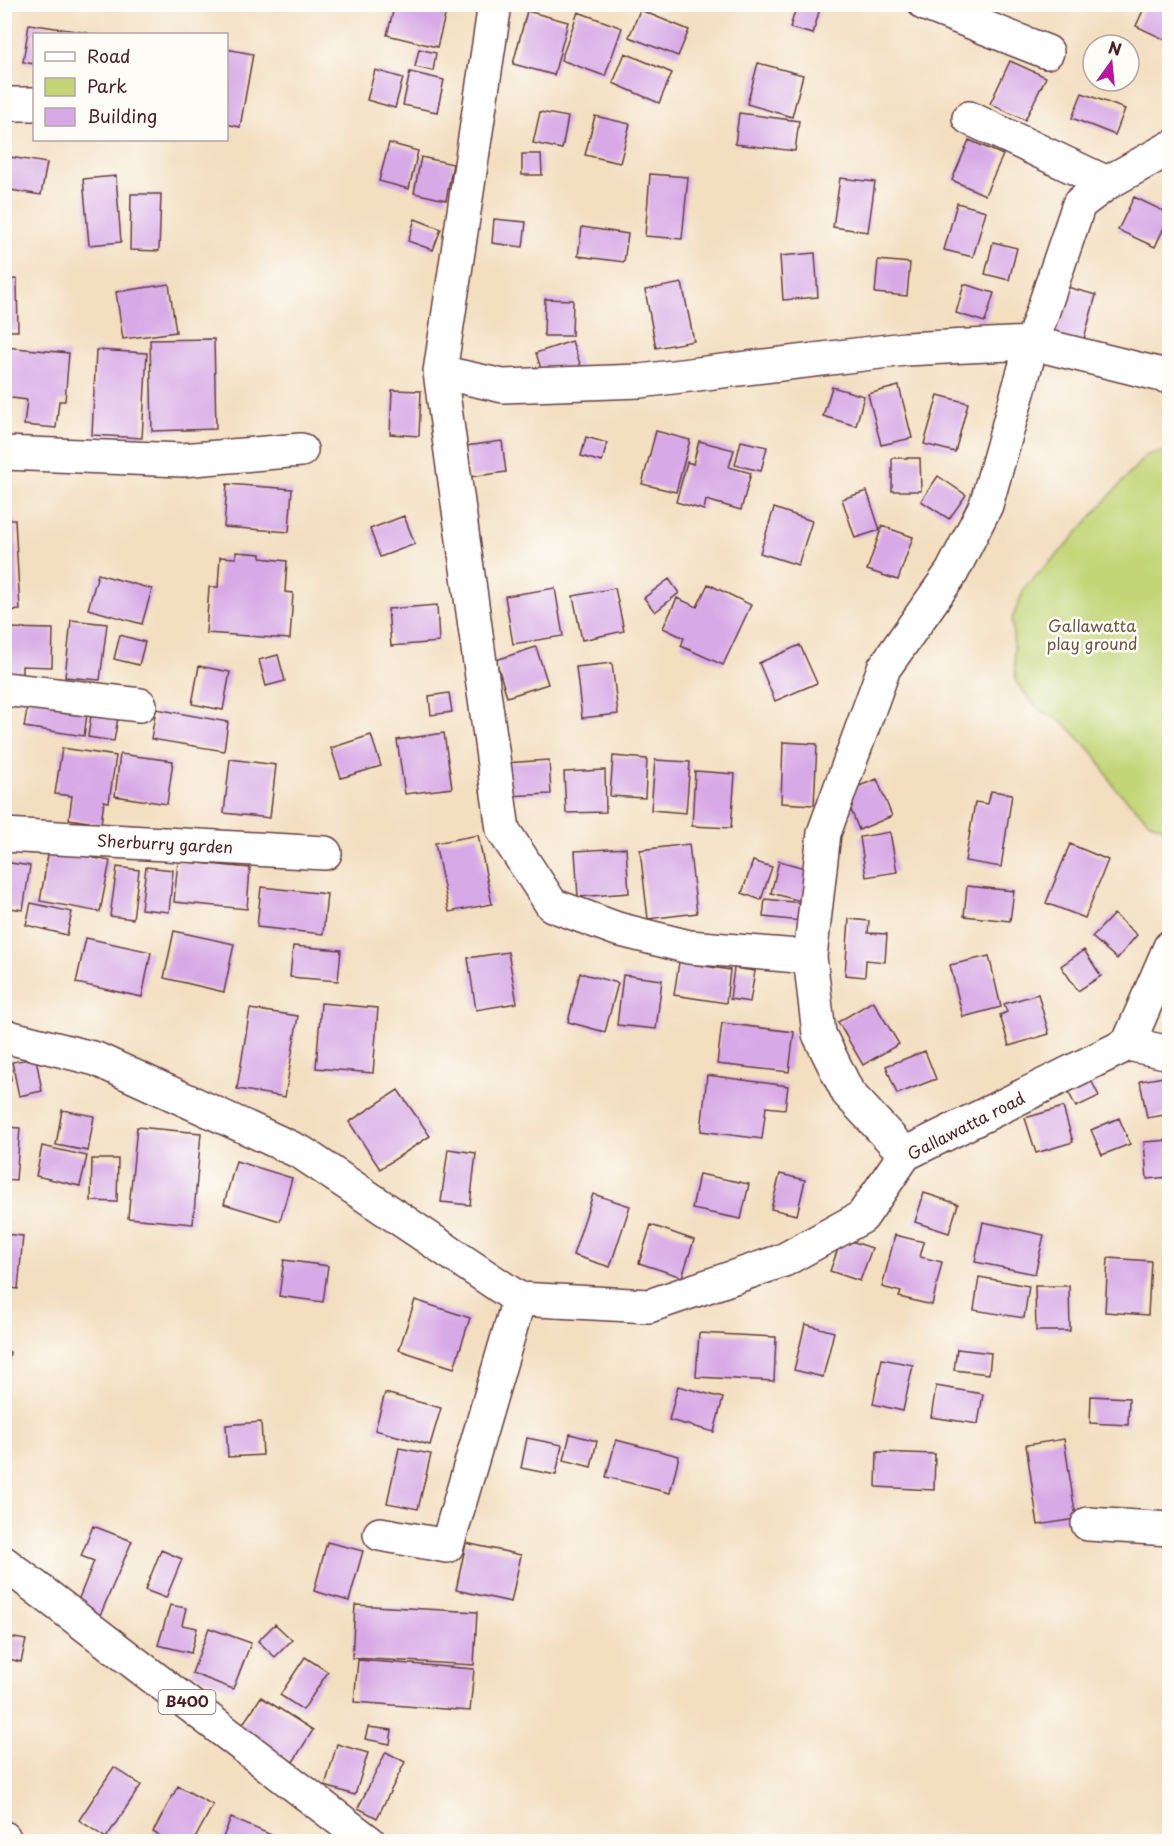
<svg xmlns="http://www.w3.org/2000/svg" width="1174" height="1846" viewBox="0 0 1174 1846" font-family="'Playpen Sans',sans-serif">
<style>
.green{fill:#c3d577;stroke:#867a51;stroke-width:1.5}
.building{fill:#d7a9e6}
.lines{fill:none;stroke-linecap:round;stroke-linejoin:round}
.street-casing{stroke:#633c41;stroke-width:36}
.primary-casing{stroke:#633c41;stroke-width:36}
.street{stroke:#fff;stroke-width:33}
.primary{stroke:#fff;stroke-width:33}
.labels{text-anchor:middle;stroke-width:5;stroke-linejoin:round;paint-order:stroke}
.shield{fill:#fdfcf7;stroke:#806168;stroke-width:1.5}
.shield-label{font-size:15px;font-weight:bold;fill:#4a1f2b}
.park-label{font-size:16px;fill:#6e5642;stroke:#fdfcf7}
.street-label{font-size:16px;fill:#4a1f2b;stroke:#fdfcf7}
</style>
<rect width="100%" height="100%" fill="#fdfcf7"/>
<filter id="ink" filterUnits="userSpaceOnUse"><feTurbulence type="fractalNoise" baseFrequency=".0167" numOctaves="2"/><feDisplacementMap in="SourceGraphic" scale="12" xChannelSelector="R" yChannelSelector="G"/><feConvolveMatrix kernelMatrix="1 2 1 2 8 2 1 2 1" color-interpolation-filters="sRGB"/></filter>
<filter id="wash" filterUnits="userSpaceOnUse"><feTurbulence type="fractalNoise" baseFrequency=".008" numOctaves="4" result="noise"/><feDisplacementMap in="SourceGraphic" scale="24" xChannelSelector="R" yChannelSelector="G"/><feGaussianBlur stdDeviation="1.35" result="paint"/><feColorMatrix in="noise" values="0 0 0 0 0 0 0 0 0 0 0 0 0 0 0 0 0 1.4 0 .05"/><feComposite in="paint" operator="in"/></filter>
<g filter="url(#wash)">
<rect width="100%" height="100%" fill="#f3dec0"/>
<path class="green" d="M1169,451H1170L1169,830L1151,823L1115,788L1095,755L1064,723L1037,708L1016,682L1012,619L1025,587L1064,548L1146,455Z"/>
<g id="blocks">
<path class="building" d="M395,4H448L437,47L387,35Z
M797,4H821L813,34L790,28Z
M1146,4H1170V42L1136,26Z
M640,10L689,30L678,56L629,37Z
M527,11L568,22L554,75L513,64Z
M578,12L622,28L605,76L561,60Z
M29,24L88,33V34H34V64L23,62Z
M226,49L253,54L240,127L226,124Z
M419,49L436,53L433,71L415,67Z
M625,53L672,73L659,103L613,83Z
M1010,61L1046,77L1025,120L990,104Z
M758,63L803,75L792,117L747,104Z
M375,70L403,78L395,108L367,100Z
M410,72L444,80L437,112L403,105Z
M1082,93L1125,109L1115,135L1072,118Z
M540,112L568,117L562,149L533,143Z
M739,113L799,121L795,151L735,144Z
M595,116L630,124L620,163L585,155Z
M969,140L1003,155L985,195L952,180Z
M389,143L418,151L409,189L379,181Z
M522,154H541L542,175H522Z
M4,156L47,163L41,195L4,189Z
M421,157L453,164L446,200L414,193Z
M650,174L688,177L682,239L645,236Z
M116,176L121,242L89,245L83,179Z
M840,178L875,182L868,232L833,227Z
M131,194H161L159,251L130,250Z
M1134,197L1170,214L1155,247L1118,230Z
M957,203L986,211L973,257L944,250Z
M415,219L441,229L433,250L408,241Z
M494,219L526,222L523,247L492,243Z
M582,227L628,234L624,262L578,256Z
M993,242L1017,248L1009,280L985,274Z
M815,253L818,297L783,300L780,256Z
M878,260L910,263L907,296L875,293Z
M17,279L18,331H4V280Z
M682,283L694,341L656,348L645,290Z
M169,284L176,332L123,339L116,292Z
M964,284L994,293L985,322L956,313Z
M1060,285L1096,295L1082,346L1046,336Z
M545,299L573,300L572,336H544Z
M214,339L216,429L152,431L150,340Z
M572,341L583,372L546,384L536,353Z
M4,347L69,353L65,401H59L56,428L24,425L27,400L4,397Z
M96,350L147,353L142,438L92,435Z
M899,386L912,438L881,445L868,394Z
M832,387L864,396L856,426L823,416Z
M392,390L421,391L419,436L390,434Z
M938,395L968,403L955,452L924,444Z
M656,431L690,440L676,492L642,484Z
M586,437L607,443L602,462L581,456Z
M502,441L506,472L470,477L466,446Z
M699,441L734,450L729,467L751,473L741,510L706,500L704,510L676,502L687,462L693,464Z
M741,441L767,447L761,471L735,465Z
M892,458H920L921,491H892Z
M938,476L966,495L949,519L921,501Z
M227,484L292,489L289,532L224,527Z
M867,491L880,530L855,538L842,499Z
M774,508L812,521L798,565L760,553Z
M404,516L415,544L380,557L370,529Z
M4,520H15L20,610L4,611Z
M882,526L913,537L898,580L867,570Z
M236,552L261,554V558L287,561L285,592L293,593L290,639L206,633L209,587H218L220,557L236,558Z
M98,574L152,589L142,624L88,609Z
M669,579L679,593L655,612L644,598Z
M708,584L751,605L723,665L681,646L684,638L663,628L677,598L697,607Z
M555,588L563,636L513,644L505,596Z
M615,588L624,631L582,640L573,596Z
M437,605L439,642L391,646L388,609Z
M71,620L107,624L100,680L65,677Z
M5,628L53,629L52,667L22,666V681H4Z
M120,635L145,642L139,665L114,659Z
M800,645L817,683L775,701L759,663Z
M536,647L548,684L507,697L496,660Z
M278,655L285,681L266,686L259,660Z
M612,663L618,714L582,718L576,667Z
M199,666L230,672L223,710L192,704Z
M449,693L452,712L431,715L429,696Z
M29,698L88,707L84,736L24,727Z
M92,708L119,712L114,741L88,737Z
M156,709L228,722L224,751L151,739Z
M444,733L452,788L405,794L397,740Z
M371,735L381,766L341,778L331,748Z
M783,742L817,744L814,805L781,803Z
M62,748L116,756L109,802L104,801L101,824L69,819L72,796L55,794Z
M120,754L173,761L167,804L115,796Z
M613,756L647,759L645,798L610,796Z
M230,759L276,765L270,818L224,813Z
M549,760L551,794L506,796L504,763Z
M655,760L690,762L686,813L651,810Z
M605,770L606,812L566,813L564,772Z
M695,771L735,774L731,828L692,826Z
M877,779L892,816L859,830L844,792Z
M991,791L1012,794L1001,867L965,861L975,802L988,804Z
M890,832L897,872L866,877L860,837Z
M478,835L492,904L449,912L435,843Z
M689,844L697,913L648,919L640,850Z
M1070,844L1108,860L1085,918L1046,903Z
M626,848L629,893L578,897L575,851Z
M49,849L110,861L100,912L40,901Z
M178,861L250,868L247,909L174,902Z
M753,861L772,867L761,900L742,893Z
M779,861L816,871L808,903L771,893Z
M4,862L30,866L23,910L4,907Z
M117,867L139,870L133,919L110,916Z
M146,867L173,870L169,912L141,909Z
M967,886L1014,891L1010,921L964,916Z
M261,887L327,894L323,934L257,927Z
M765,899L802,903L801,921L763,917Z
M31,903L72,912L67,935L26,925Z
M1114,914L1137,935L1117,959L1092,937Z
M849,919L869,921L868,933L887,934L885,962L866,960L865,977L845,975Z
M174,931L234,944L224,992L164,978Z
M86,938L151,952L142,997L76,983Z
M293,946L341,950L338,981L290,977Z
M1084,950L1101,976L1078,991L1061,966Z
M508,952L517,1003L476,1010L468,958Z
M989,956L1001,1007L963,1017L950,965Z
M679,962L730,970L726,1003L674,995Z
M734,968L755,971L750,1002L730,999Z
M580,973L618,983L605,1032L568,1022Z
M623,975L662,980L656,1029L617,1025Z
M1038,994L1049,1034L1009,1046L1000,1015L1007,1012L1004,1004Z
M873,1001L899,1044L863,1065L838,1022Z
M321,1003L378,1008L373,1073L316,1068Z
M250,1009L298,1016L285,1097L237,1089Z
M722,1023L794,1032L789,1072L717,1064Z
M925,1051L936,1079L897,1094L886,1066Z
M36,1058L42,1091L19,1096L12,1062Z
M9,1059L11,1080L5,1081V1060Z
M707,1075L788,1086L785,1109L766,1107L762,1139L701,1131Z
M1089,1076L1099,1096L1076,1107L1066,1087Z
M1170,1076V1114L1147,1118L1140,1081Z
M398,1090L430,1136L380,1169L349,1122Z
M1063,1107L1073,1142L1036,1153L1025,1118Z
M62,1110L94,1116L88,1151L56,1145Z
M1119,1118L1130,1144L1102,1155L1091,1130Z
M4,1127L20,1128L16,1180L4,1179Z
M137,1127L201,1133L193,1224L128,1218Z
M1170,1140V1177L1147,1179L1144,1142Z
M42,1146L87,1156L80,1186L36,1176Z
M448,1149L476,1153L470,1205L441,1202Z
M92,1159H118L117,1202L91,1201Z
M236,1161L292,1178L280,1221L224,1204Z
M699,1174L749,1184L741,1219L692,1209Z
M780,1174L805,1180L797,1215L771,1209Z
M924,1193L958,1204L949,1233L915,1222Z
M593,1194L630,1206L610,1267L573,1255Z
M983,1222L1044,1235L1035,1274L975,1262Z
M651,1225L694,1240L682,1277L639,1263Z
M4,1234L23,1236L18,1289L4,1287Z
M895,1235L924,1242L920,1257L942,1262L932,1305L899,1297L901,1292L882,1287Z
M842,1238L872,1248L860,1281L830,1271Z
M1108,1258L1151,1261L1148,1315L1105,1312Z
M284,1260L328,1266L323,1302L279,1296Z
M979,1277L1029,1286L1024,1318L974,1310Z
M1035,1286H1069L1070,1331H1036Z
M415,1300L470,1318L454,1368L399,1350Z
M805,1324L834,1332L823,1377L794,1370Z
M699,1333L776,1337L774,1381L696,1377Z
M957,1349L991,1353L989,1374L954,1370Z
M4,1351L10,1352L6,1375H4Z
M882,1359L913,1365L903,1411L873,1404Z
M678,1386L723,1398L714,1432L669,1420Z
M936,1386L983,1394L978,1424L931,1417Z
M385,1393L441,1408L430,1445L375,1430Z
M1091,1396L1129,1398L1128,1425L1090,1423Z
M261,1422L263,1455L228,1457L226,1425Z
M570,1434L597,1441L591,1467L564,1460Z
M527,1438L562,1445L556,1475L521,1468Z
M1064,1439L1076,1519L1038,1525L1026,1445Z
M616,1440L679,1456L670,1493L606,1477Z
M399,1448L431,1454L418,1509L387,1503Z
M877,1452L935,1454L934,1490L876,1487Z
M93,1526L132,1541L99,1618L75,1608L94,1561L81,1556Z
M327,1542L363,1551L349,1601L314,1591Z
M466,1543L521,1555L511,1602L456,1590Z
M161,1550L182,1559L166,1598L145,1590Z
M170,1605L186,1608L182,1625L197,1628L191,1653L158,1645Z
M355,1605L477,1612L474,1665L352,1658Z
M275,1624L292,1640L275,1657L258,1641Z
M209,1628L251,1643L233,1689L192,1673Z
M4,1636L26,1640L21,1662L8,1659L5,1669Z
M305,1657L328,1672L303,1710L280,1695Z
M358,1660L474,1669L470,1711L354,1702Z
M261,1697L313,1730L293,1762L240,1728Z
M368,1727L392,1730L390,1744L365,1739Z
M337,1744L368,1753L355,1795L325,1786Z
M386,1752L405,1762L377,1818L358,1808Z
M114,1767L141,1785L106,1838L79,1820Z
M178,1786L213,1805L193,1842H169L153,1832Z
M231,1818L276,1837L274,1842H221Z"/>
</g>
</g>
<g filter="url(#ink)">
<use href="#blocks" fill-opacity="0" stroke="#633c41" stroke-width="1.5"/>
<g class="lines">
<defs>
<path id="street" d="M495,4L440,372L503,830L552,905L617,929L689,947L810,957
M925,4L1047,52
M4,104H34
M969,118L1107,183
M440,372L503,386L640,381L905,349L1032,343L1170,377
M4,453L182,460L301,450
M4,689L140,705
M4,835L325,853
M4,1036L96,1059L302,1153L519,1299L447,1546L380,1534
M1128,1044L1170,1053
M905,1154L848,1093L819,1034L810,957L824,833L884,668L952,572L986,505L1032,343L1079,204L1107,183L1170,148
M519,1299L649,1306L784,1260L862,1217L905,1154L1128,1044L1170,947
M1088,1524L1170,1529
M4,1838V1840"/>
<path id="primary" d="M4,1563L369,1842"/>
</defs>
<use href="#street" class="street-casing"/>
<use href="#primary" class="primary-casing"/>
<use href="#street" class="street"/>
<use href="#primary" class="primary"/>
</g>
</g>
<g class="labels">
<rect class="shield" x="158.5" y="1690" width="57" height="24" rx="4.5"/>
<g class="shield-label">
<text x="187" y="1707">B400</text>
</g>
<g class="park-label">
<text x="1092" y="632">Gallawatta<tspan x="1092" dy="18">play ground</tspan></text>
</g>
<g class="street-label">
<text transform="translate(165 844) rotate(3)" y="6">Sherburry garden</text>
<text transform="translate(966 1126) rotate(-27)" y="6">Gallawatta road</text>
</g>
</g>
<rect width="1174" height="1846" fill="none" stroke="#fdfcf7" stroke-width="24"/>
<rect x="33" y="33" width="195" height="108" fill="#fdfcf7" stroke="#b5a4a5" stroke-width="1.5"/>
<rect x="45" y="52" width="30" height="9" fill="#ffffff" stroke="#b5a4a5" stroke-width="1.5"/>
<text x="87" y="63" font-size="18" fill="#4a1f2b">Road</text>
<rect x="45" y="78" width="30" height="18" fill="#c3d577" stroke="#b5a4a5" stroke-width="1.5"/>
<text x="87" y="93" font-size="18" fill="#4a1f2b">Park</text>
<rect x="45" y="108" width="30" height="18" fill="#d7a9e6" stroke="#b5a4a5" stroke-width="1.5"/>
<text x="87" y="123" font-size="18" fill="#4a1f2b">Building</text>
<g transform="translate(1111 63) rotate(15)"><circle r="28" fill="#fdfcf7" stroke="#b5a4a5" stroke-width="1.5"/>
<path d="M0-4.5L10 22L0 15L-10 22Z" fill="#b5179e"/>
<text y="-9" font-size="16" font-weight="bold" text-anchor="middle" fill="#4a1f2b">N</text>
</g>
</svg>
